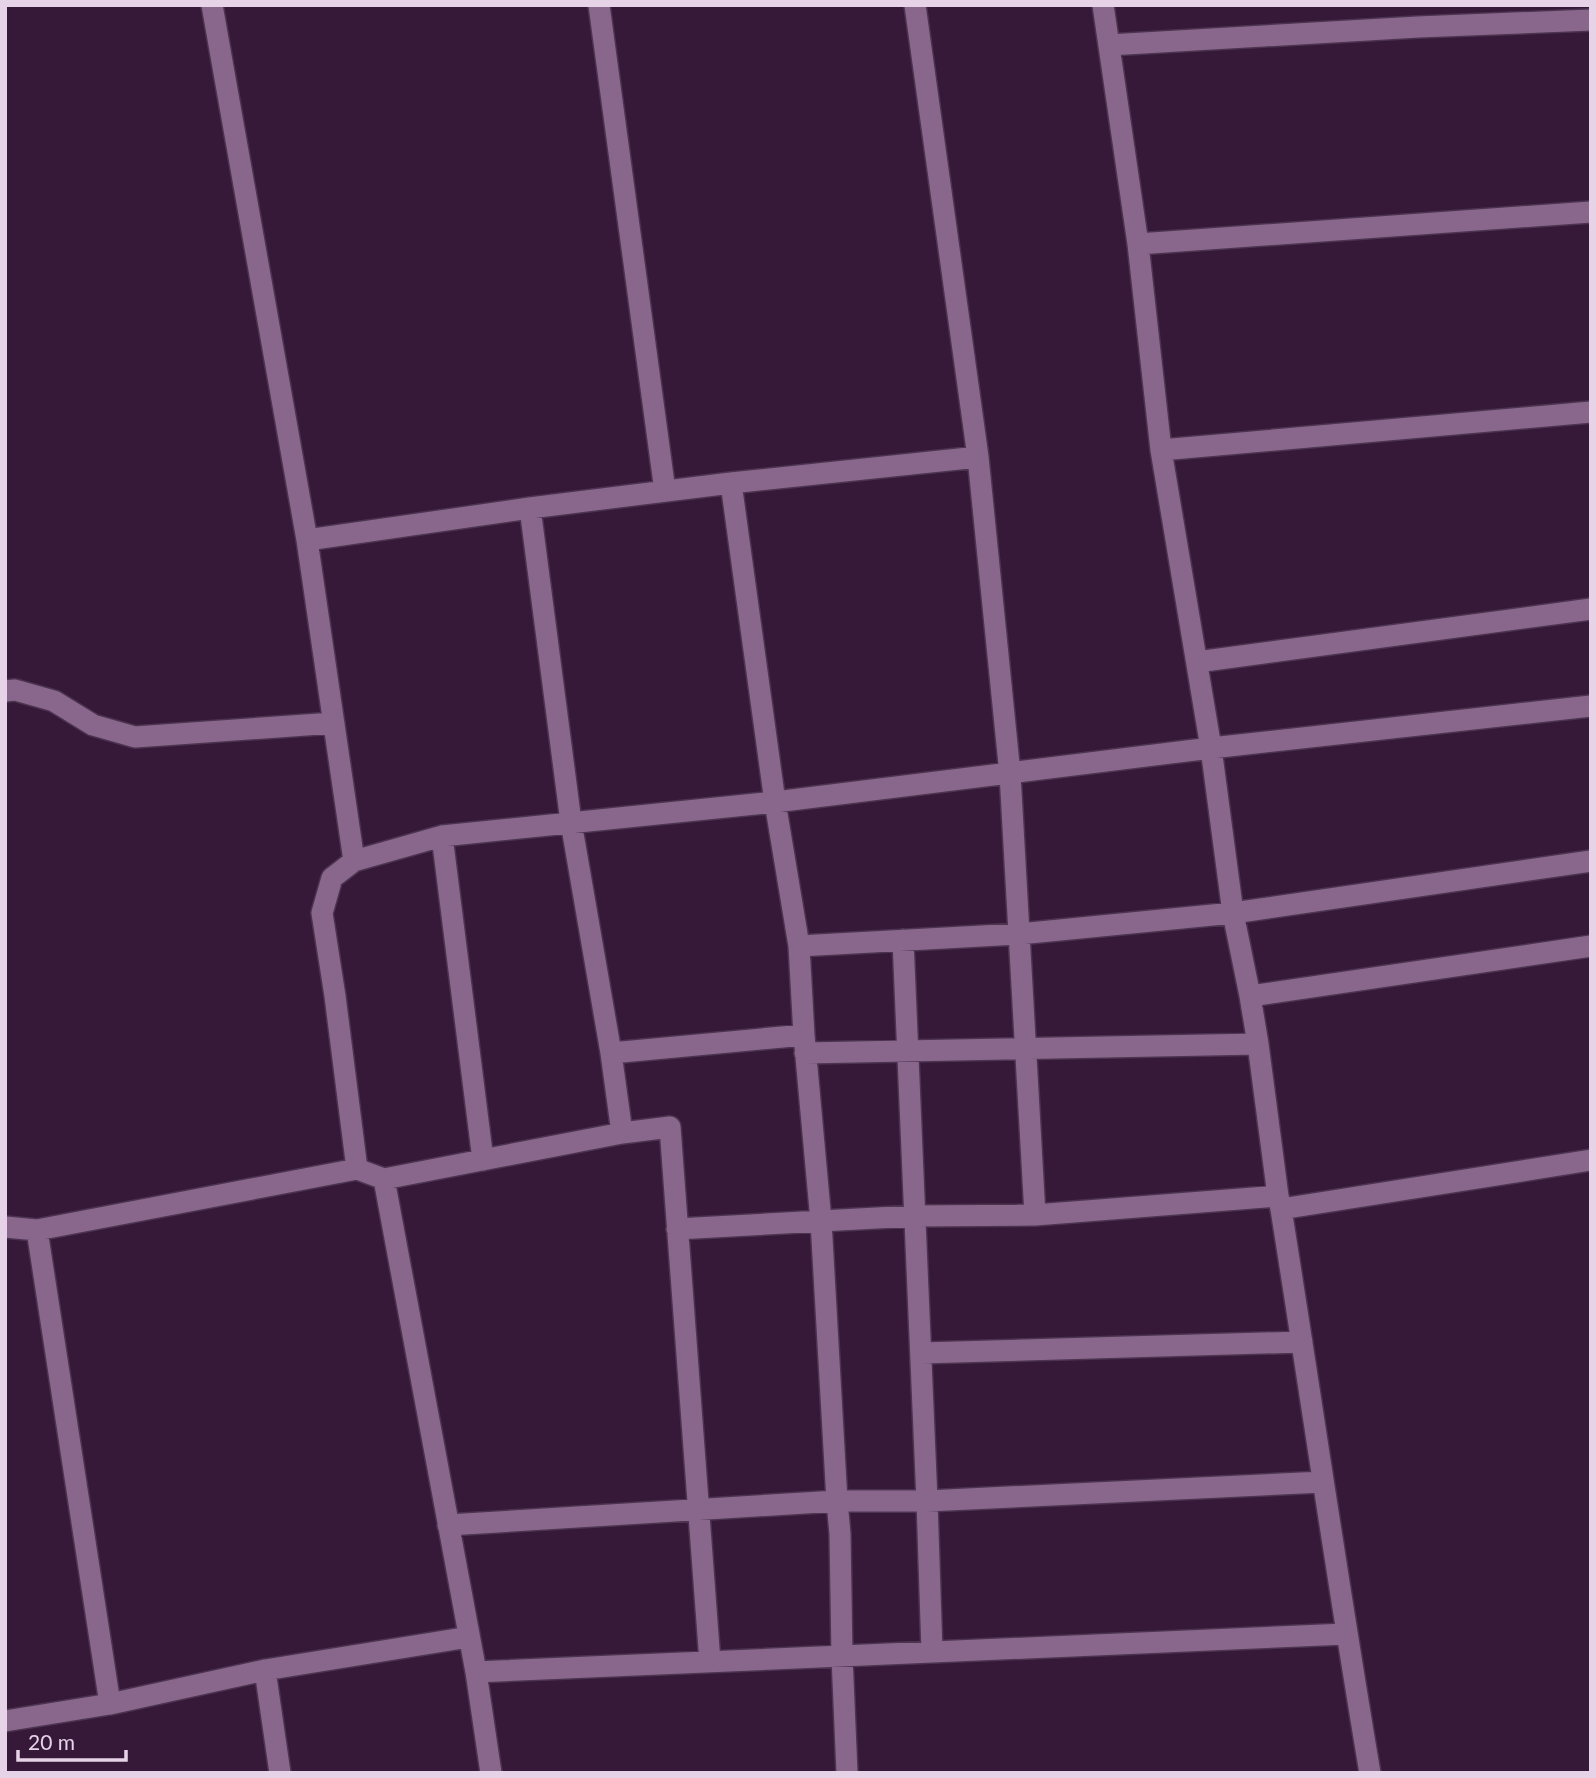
<svg xmlns="http://www.w3.org/2000/svg" width="1596" height="1778" viewBox="0 0 1596 1778" font-family="Lato,sans-serif">
<style>
.lines{fill:none;stroke-linecap:round;stroke-linejoin:round}
.minor-casing{stroke:#4c3450;stroke-width:24}
.minor{stroke:#89678d;stroke-width:21}
</style>
<rect width="100%" height="100%" fill="#361839"/>
<g class="lines">
<defs>
<path id="minor" d="M212,5L307,540L354,861
M599,5L665,491
M915,5L978,457L1010,774L1035,1215
M1103,5L1138,244L1161,450L1211,748L1233,913L1250,996L1258,1044L1278,1196L1281,1209C1311,1397 1338,1585 1370,1773
M1109,45L1418,27L1591,20
M1138,244L1591,212
M1161,450L1591,412
M530,508L571,822L611,1053L622,1133
M307,540L530,508L731,483L978,457
M1197,662L1591,609
M5,691L15,690L54,701L93,725L135,737L334,723
M442,836L483,1160
M903,940L927,1501L932,1652
M799,946L1019,934L1233,913L1591,861
M1250,996L1591,946
M611,1053L804,1035
M805,1053L1258,1044
M357,1169L335,996L322,913L332,878L354,861L442,836L775,802L1211,748L1591,706
M384,1179L476,1672L491,1773
M1281,1209L1591,1160
M5,1227L37,1230L357,1169L384,1179L622,1133L670,1127L710,1662
M677,1229L821,1221L804,1035L799,946L775,802L731,483
M37,1230L110,1704L265,1670L469,1637
M921,1353L1302,1342
M448,1525L837,1501L821,1221L914,1216L1035,1215L1278,1196
M265,1670L280,1773
M476,1672L1346,1634
M5,1721L110,1704
M847,1773L842,1656L840,1534L837,1501H927L1323,1482"/>
</defs>
<use href="#minor" class="minor-casing"/>
<use href="#minor" class="minor"/>
</g>
<rect width="1596" height="1778" fill="none" stroke="#e6d3e8" stroke-width="14"/>
<path d="M18 1750v10h108v-10" fill="none" stroke="#e6d3e8" stroke-width="3.5"/>
<text x="28" y="1750" font-size="21" fill="#e6d3e8" stroke="#361839" stroke-width="5" paint-order="stroke">20 m</text>
</svg>
